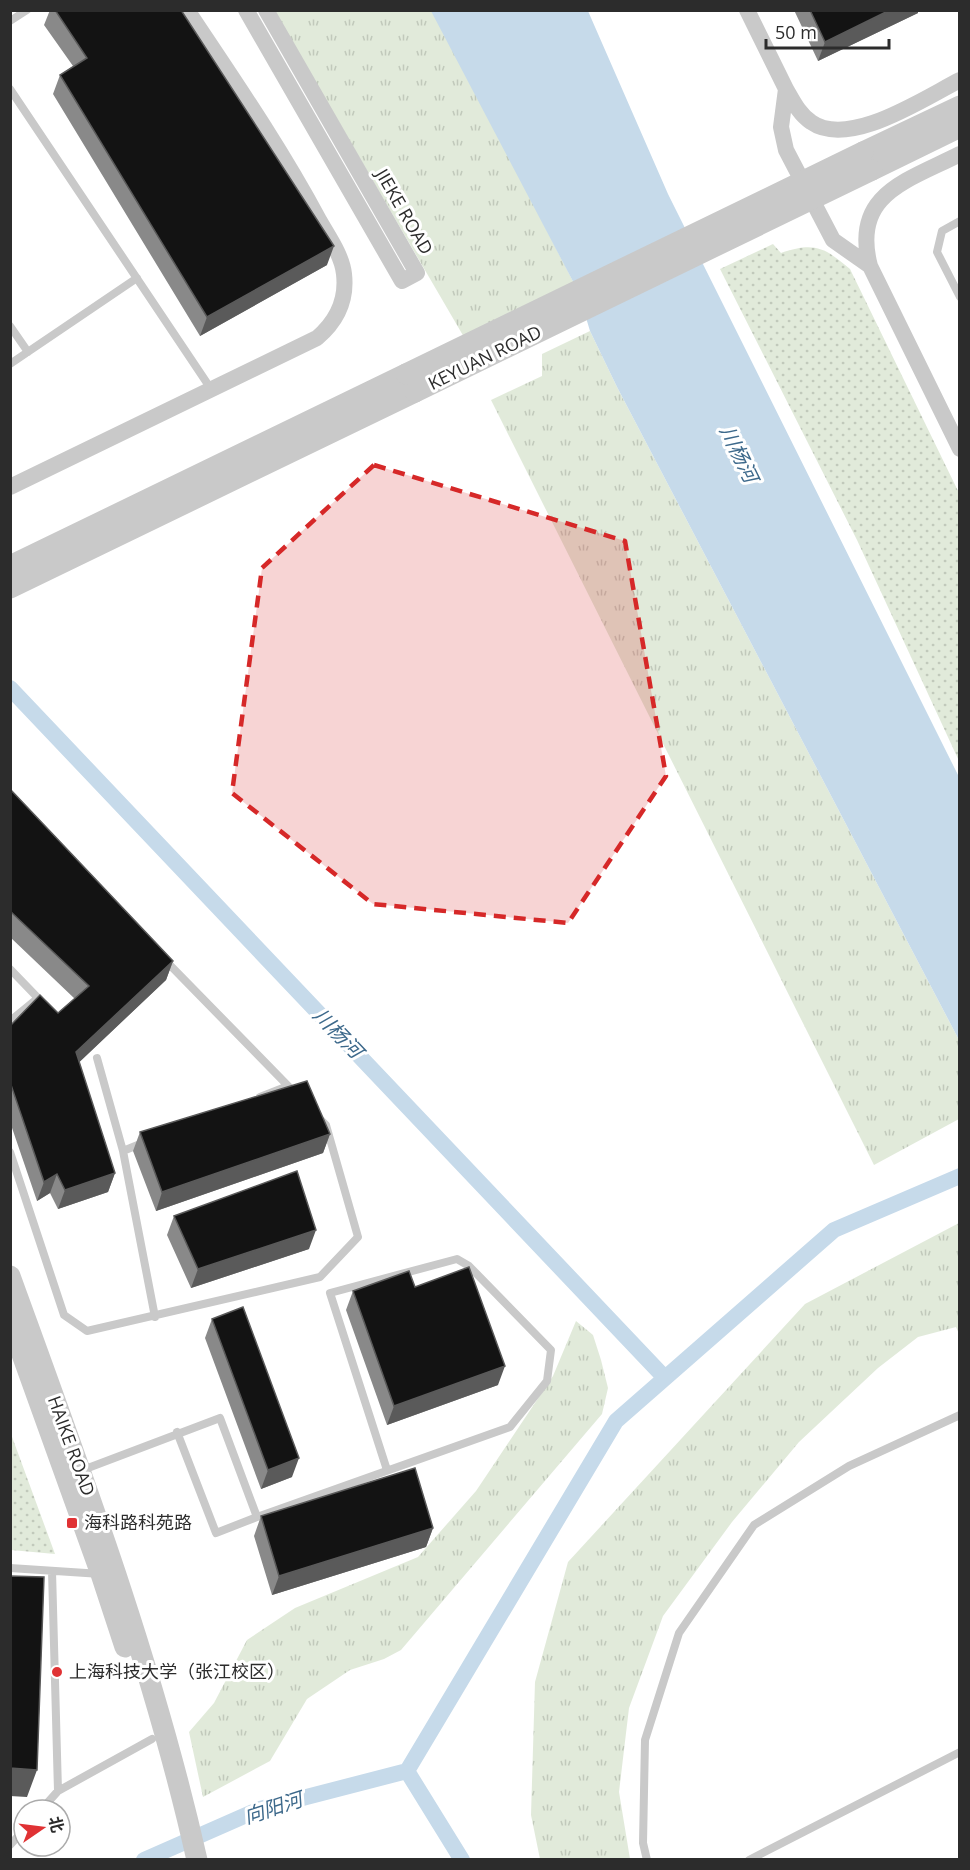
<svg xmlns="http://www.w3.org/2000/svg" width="970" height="1870" viewBox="0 0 970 1870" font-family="'Open Sans','Noto Sans SC',sans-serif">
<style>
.grass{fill:url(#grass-dots)}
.park{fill:url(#park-tufts)}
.water{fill:#c6daea}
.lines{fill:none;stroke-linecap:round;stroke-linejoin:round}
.canal{stroke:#c6daea;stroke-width:16}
.service{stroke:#c9c9c9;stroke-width:8}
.minor{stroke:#c9c9c9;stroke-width:16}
.tertiary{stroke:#c9c9c9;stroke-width:21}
.tertiary-bridge{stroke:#c9c9c9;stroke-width:21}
.wall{fill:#898989}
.shaded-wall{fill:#5a5a5a}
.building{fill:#131313;stroke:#5a5a5a;stroke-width:1.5}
.marked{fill:#d62828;fill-opacity:0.2;stroke:#d62828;stroke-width:4.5;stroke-dasharray:12 8;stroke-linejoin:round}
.poi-dot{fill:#e03234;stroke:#fff;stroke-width:2}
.labels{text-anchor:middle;stroke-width:6;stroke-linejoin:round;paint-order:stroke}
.street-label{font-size:18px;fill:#2c2c2c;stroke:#fff}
.poi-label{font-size:18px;fill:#2c2c2c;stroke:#fff;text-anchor:start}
.water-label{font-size:20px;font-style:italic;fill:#3d698b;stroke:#fff}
</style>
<defs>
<pattern id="grass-dots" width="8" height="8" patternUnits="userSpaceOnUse" patternTransform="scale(1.5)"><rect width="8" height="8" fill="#e1eada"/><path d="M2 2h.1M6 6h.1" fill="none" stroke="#c1c9bb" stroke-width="1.8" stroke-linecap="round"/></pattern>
<pattern id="park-tufts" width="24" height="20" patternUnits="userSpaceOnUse" patternTransform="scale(1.5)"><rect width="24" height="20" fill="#e1eada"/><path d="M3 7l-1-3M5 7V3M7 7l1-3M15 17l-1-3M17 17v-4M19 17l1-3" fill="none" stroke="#c1c9bb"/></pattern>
</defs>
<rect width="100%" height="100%" fill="#fff"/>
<path class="grass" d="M773,244L781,253C814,242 824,247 850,269L959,493V761L857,540L720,269Z
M11,1434L55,1554L11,1550Z"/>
<path class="park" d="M274,11H434L578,291L468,344Z
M590,331L617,387L959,1040V1119L874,1165L491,400L542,376V354Z
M959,1223V1334L956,1327L918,1337L878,1368L799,1442L732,1522L663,1616L629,1708L619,1792L630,1859H540L531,1815L535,1682L568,1562L805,1304Z
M576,1321L593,1335L601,1360L608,1388L602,1414L401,1650L384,1659L350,1670L307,1699L270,1761L203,1797L189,1732L214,1703L247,1640L295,1608L418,1557L476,1491L553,1376Z"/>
<path class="water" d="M431,11H588L668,194L959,777V1040L617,387L590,331L578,291Z"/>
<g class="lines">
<path class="canal" d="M10,688L665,1378
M144,1860L260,1809L407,1771
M462,1860L407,1771L616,1421L834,1230L960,1176"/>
<path class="service" d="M10,21L27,10
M10,89L211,389
M960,221L942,231L937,252L960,297
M10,326L28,352
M10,364L137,278
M164,959L296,1094
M10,969L38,998L10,1021
M97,1058L123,1151L155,1317
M260,1097L288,1086
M123,1151L145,1142
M10,1152L64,1315L87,1331L320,1277L358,1237L326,1125L317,1116
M80,1471L220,1418L257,1517L216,1533L177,1432
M257,1517L510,1427L547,1381L551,1350L469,1266L457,1259L330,1293L387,1470
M10,1568L101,1574
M58,1791L152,1739
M41,1810L58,1791L52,1571
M10,1845L24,1830
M647,1860L643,1843L645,1740L679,1633L754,1525L849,1466L960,1415
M749,1860L960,1752"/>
<path class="minor" d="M246,10L402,281L417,273L266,10
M747,10L786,89L781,127L786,150L833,240L870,266
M786,89C793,101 799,114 811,122C849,149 924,98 960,80
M960,154C907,181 851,194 870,266L960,449
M10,487L317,338C337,321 347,300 344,274C342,255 328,236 319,220C280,147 233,79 187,10"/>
<path class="tertiary" d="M863,152L960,106
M872,170L960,127
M10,566L406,374
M10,588L415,392
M10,1276C80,1469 152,1660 197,1860
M10,1321L101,1574L125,1647"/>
<path class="tertiary-bridge" d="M406,374L863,152
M415,392L872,170"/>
</g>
<path class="wall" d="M50,10H181L327,265L200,336L53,94L60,75L73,66L44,25Z
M794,10H918V13L818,61Z
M10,789L173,961L166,980L79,1062L115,1173L108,1192L58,1209L50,1193L37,1201L10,1122V1026L58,1013L75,999L10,937Z
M140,1132L330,1134L323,1153L156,1211L133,1151Z
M174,1216L309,1249L191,1288L167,1235Z
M415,1287L498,1385L387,1425L346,1310L353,1291Z
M212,1319L292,1477L261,1489L205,1338Z
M261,1516L433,1528L426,1547L272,1595L254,1536Z"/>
<path class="shaded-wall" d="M890,10H918V13L818,61L825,42Z
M334,246L327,265L200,336L207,317Z
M173,961L166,980L69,1072L76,1052Z
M330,1134L323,1153L156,1211L162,1192Z
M115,1173L108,1192L58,1209L65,1190Z
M57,1174L50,1193L37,1201L44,1182Z
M316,1230L309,1249L191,1288L198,1269Z
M505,1366L498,1385L387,1425L394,1406Z
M299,1458L292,1477L261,1489L268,1470Z
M433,1528L426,1547L272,1595L279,1576Z
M10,1768L37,1770L27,1797L10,1796Z"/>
<path class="building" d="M55,10H181L334,246L207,317L60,75L87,58Z
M810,10H890L825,42Z
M10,789L173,961L76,1052L115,1173L65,1190L57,1174L44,1182L10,1082V1026L40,995L58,1013L89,986L10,911Z
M307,1081L330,1134L162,1192L140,1132Z
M297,1171L316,1230L198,1269L174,1216Z
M469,1267L505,1366L394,1406L353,1291L409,1271L415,1287Z
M243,1307L299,1458L268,1470L212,1319Z
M415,1468L433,1528L279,1576L261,1516Z
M10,1576L44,1577L37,1770L10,1768Z"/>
<path class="marked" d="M374,465L625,541L666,776L568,923L373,904L232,793L262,568Z"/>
<g class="poi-dot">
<rect x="66" y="1517" width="12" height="12" rx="3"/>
<circle cx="57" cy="1672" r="6"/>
</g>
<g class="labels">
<g class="street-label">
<text transform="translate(404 212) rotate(60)" y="6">JIEKE ROAD</text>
<text transform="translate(485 358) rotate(-26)" y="6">KEYUAN ROAD</text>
<text transform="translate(71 1446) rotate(70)" y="6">HAIKE ROAD</text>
</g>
<g class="poi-label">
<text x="84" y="1529">海科路科苑路</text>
<text x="69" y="1678">上海科技大学（张江校区）</text>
</g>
<g class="water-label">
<text transform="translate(739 454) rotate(64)" y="7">川杨河</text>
<text transform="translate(338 1033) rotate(46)" y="7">川杨河</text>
<text transform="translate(273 1808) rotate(-18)" y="7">向阳河</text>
</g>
</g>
<rect width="970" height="1870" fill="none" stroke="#2c2c2c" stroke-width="24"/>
<g transform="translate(42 1828) rotate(76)"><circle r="28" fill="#ffffff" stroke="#ababab" stroke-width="1.5"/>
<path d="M0-4.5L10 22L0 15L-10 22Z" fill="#e03234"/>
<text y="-9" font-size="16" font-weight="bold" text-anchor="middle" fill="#2c2c2c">北</text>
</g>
<path d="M766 39v9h123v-9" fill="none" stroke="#2c2c2c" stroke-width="3"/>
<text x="775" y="39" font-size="18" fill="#2c2c2c" stroke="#ffffff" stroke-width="4.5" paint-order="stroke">50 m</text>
</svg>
